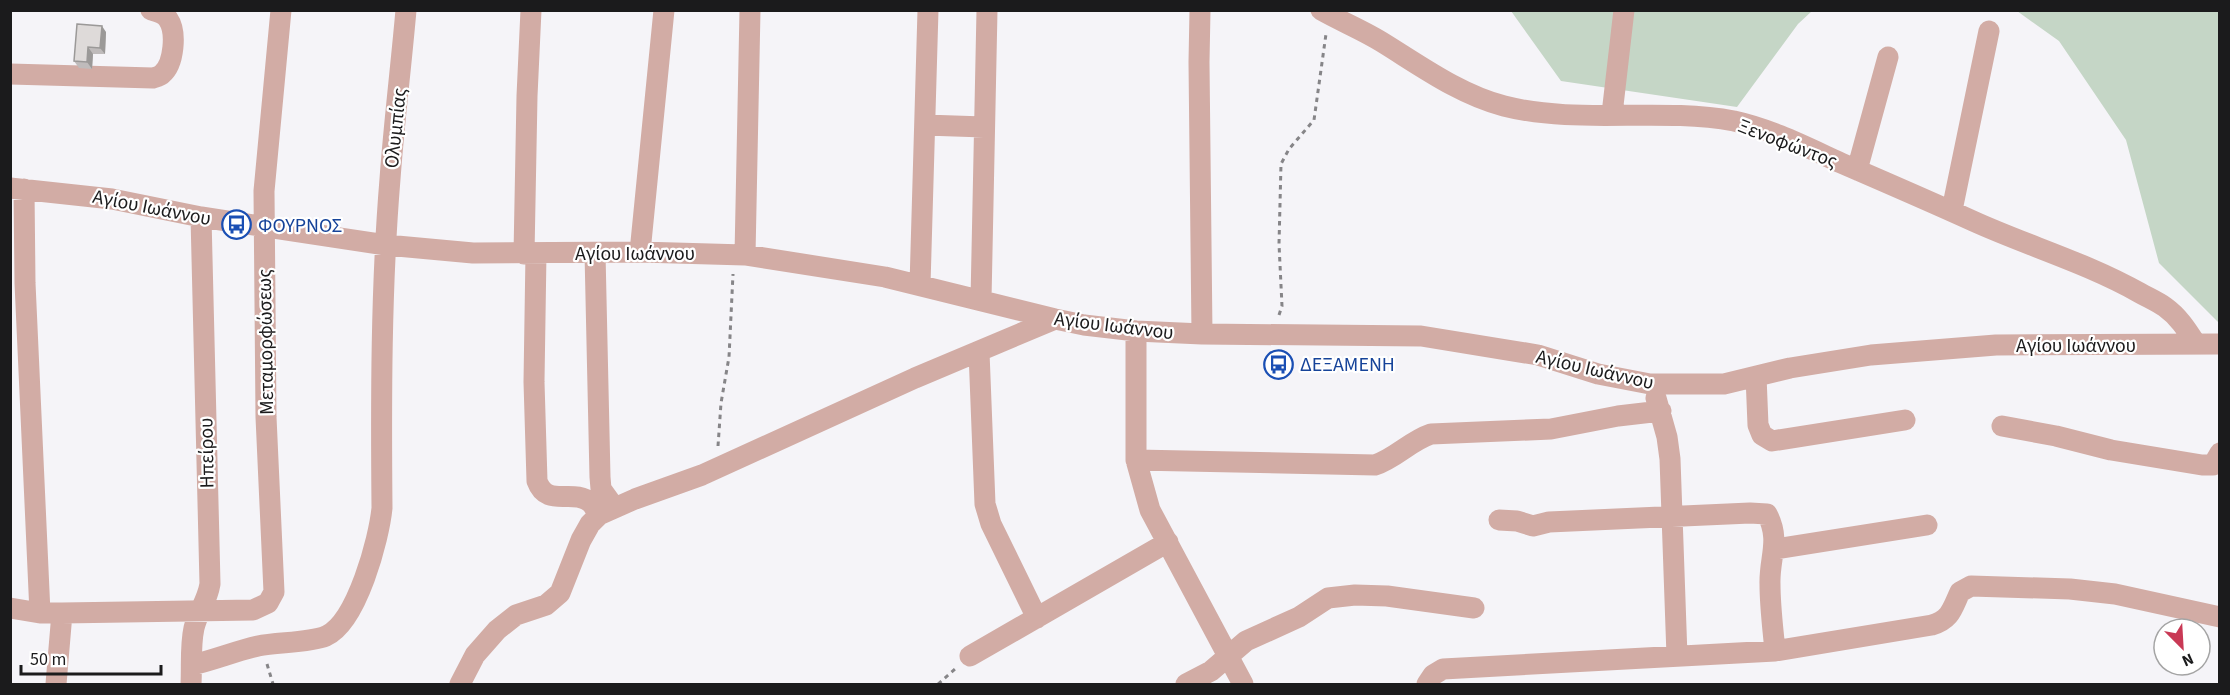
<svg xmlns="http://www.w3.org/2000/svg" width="2230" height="695" viewBox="0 0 2230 695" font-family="'Source Sans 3',sans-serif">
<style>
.green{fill:#c5d6c6}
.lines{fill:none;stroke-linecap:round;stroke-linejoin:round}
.path{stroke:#868588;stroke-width:3;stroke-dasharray:4.5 4.5;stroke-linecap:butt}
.minor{stroke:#d2aca5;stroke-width:21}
.wall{fill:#bfbbbb}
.shaded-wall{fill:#9b9998}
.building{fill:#dedad9;stroke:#9b9998;stroke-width:1.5}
.labels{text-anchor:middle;stroke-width:4.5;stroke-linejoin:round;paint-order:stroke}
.street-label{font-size:20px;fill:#1b1b1c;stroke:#fff}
.transit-label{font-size:20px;fill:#164399;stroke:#fff;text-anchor:start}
</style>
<rect width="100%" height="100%" fill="#f5f4f8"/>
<path class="green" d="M1511,11H1812L1798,24L1737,107L1561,81Z
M2017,11H2219V323L2159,263L2126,140L2059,41Z"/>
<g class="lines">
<path class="path" d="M1279,315L1282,306L1279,244L1281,164L1289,149L1314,120L1326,34
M718,446L721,403L729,357L733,274
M267,664L273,684
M938,684L955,669"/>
<path class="minor" d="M1200,10L1199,62L1202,334
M1321,10C1342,22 1365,31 1385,44C1422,67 1461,95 1504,106C1579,125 1658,107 1734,121C1771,129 1806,147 1841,163C1885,182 1929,201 1973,221C2028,246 2087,263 2140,293C2149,298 2158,302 2165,307C2179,317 2187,330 2196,344
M10,74L153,78C156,77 160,76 162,74C174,64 177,32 168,19C164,13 158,12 151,10
M1612,114L1624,10
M925,125L984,127
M1857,170L1888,57
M10,188L112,199L201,217L386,245L473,253L640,252L745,255L885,277L1055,319L1084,325L1136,331L1202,334L1421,336L1538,355L1598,374L1650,384H1724L1790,368L1871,355L1996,345L2220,344
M24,189L25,283L40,613
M1952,210L1989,31
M640,252L664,10
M536,253L534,382L537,481C547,509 573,487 591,503C594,506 597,512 599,515
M595,253L600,477L601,489L614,507
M524,254L527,96L531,10
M745,255L750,10
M920,285L928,10
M981,300L987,10
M1136,331V460L1150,510L1243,684
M979,352L985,504L991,524L1037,618
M1756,376L1758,425L1762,435L1772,441L1905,420
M1656,398L1667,437L1670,459L1677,656
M2002,426L2056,436L2111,450L2202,465H2213L2220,453
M1136,460L1375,465C1396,458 1410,441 1431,434L1551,429L1618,416L1661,411
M1499,520L1517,521L1533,526L1549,522L1750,513L1767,514C1781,540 1769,558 1770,584C1770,607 1773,629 1775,651
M1775,549L1927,525
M10,608L40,613H62L253,610L268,603L274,592L266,417L264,191L281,10
M970,656L1168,542
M192,665C214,660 236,651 258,646C278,642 309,643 326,636C357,622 379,539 382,508C381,399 381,288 390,179C394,123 401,67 406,10
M56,684L62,613
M191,684C192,666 190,646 194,628C198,611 207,602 210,584L201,217
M460,684L475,655L497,630L516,615L546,605L560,593L581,540L590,524L599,515L635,499L702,475L915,378L1055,319
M1186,684L1211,671L1246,641L1299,617L1328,598L1355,595L1387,596L1474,608
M1427,684L1433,675L1443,669L1775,651L1932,625C1951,619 1952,609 1960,592L1971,586L2070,589L2115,594L2220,617"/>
</g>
<path class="wall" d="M77,24L106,32L105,54H93L92,69L79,68L74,61Z"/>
<path class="shaded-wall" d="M102,26L106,32L105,54L100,48Z
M88,47L93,54L92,69L87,62Z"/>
<path class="building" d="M77,24L102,26L100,48L88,47L87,62L74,61Z"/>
<defs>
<symbol id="bus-ring" viewBox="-11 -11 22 22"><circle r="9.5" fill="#fff" stroke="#1a4fb4" stroke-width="1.5"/><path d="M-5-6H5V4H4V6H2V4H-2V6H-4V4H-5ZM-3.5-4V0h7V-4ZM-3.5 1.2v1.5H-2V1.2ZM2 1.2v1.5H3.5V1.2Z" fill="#1a4fb4"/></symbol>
</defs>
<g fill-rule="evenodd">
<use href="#bus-ring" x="220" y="208" width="33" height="33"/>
<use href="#bus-ring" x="1262" y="348" width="33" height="33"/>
</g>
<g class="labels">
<g class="street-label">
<text transform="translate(395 128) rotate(-84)" y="7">Ολυμπίας</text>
<text transform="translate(1788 143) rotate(21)" y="7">Ξενοφώντος</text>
<text transform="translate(152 207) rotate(11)" y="7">Αγίου Ιωάννου</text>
<text x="635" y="260">Αγίου Ιωάννου</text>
<text transform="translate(1114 325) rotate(7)" y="7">Αγίου Ιωάννου</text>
<text transform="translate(265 342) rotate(-91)" y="7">Μεταμορφώσεως</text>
<text x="2076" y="352">Αγίου Ιωάννου</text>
<text transform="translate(1595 369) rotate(13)" y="7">Αγίου Ιωάννου</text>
<text transform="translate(206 453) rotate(-91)" y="7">Ηπείρου</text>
</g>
<g class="transit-label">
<text x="258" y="232">ΦΟΥΡΝΟΣ</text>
<text x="1300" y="371">ΔΕΞΑΜΕΝΗ</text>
</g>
</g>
<rect width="2230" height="695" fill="none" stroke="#1b1b1c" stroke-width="24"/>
<g transform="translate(2182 647) rotate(156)"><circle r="28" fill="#ffffff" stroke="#a4a4a4" stroke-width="1.5"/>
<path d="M0-4.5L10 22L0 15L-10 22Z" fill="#c93955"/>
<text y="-9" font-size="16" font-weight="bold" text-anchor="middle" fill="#1b1b1c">N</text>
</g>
<path d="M21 665v9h140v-9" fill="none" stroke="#1b1b1c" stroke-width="3"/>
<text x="30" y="665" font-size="18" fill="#1b1b1c" stroke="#ffffff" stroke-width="4.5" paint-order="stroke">50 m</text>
</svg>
